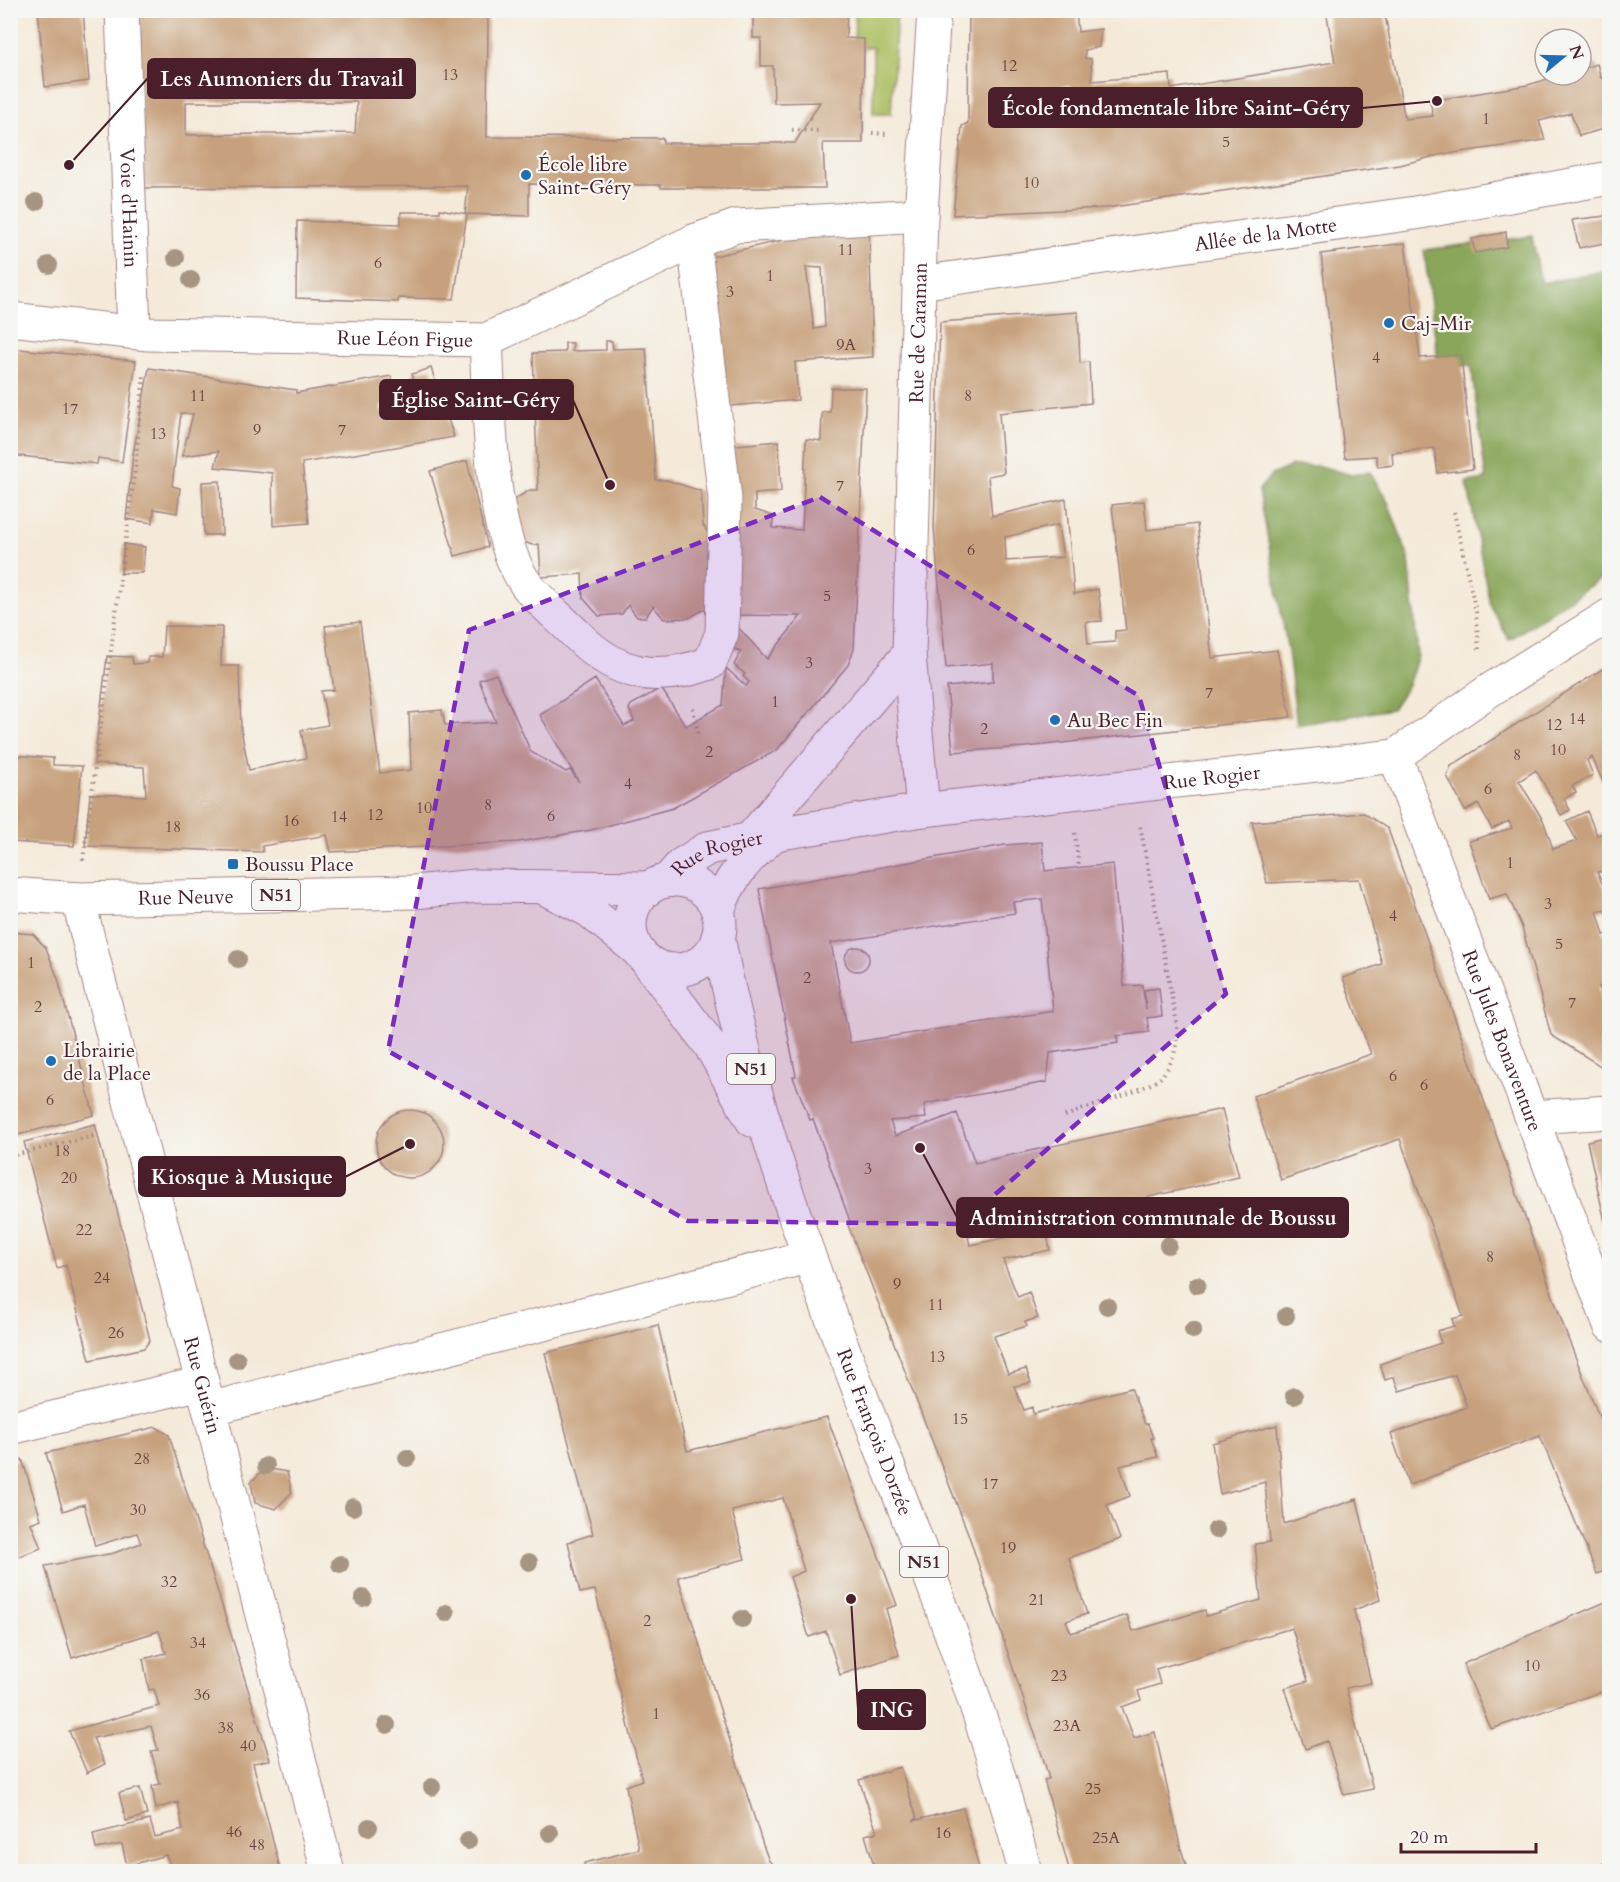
<svg xmlns="http://www.w3.org/2000/svg" width="1620" height="1882" viewBox="0 0 1620 1882" font-family="Cardo,serif">
<style>
.green{fill:#acc064;stroke:#7b7048;stroke-width:1.5}
.forest{fill:#89a65a;stroke:#6a6242;stroke-width:1.5}
.building{fill:#c7a17d;fill-rule:evenodd}
.lines{fill:none;stroke-linecap:round;stroke-linejoin:round}
.minor-casing{stroke:#a08482;stroke-width:35}
.major-casing{stroke:#a08482;stroke-width:35}
.path{stroke:#a08482;stroke-width:4;stroke-dasharray:1.5 4.5;stroke-linecap:butt}
.minor{stroke:#fff;stroke-width:33}
.major{stroke:#fff;stroke-width:33}
.tree{fill:#a79583}
.marked{fill:#7b2cbf;fill-opacity:0.2;stroke:#7b2cbf;stroke-width:4.5;stroke-dasharray:12 8;stroke-linejoin:round}
.poi-dot{fill:#1f6fb2;stroke:#f6f6f2;stroke-width:2}
.labels{text-anchor:middle;stroke-width:4.5;stroke-linejoin:round;paint-order:stroke}
.number-label{font-size:16px;fill:#694040}
.shield{fill:#f6f6f2;stroke:#7e6067;stroke-width:1.5}
.shield-label{font-size:18px;font-weight:bold;fill:#4a1f2b}
.poi-label{font-size:20px;fill:#4a1f2b;stroke:#f6f6f2;text-anchor:start}
.street-label{font-size:20px;fill:#4a1f2b;stroke:#f6f6f2}
.leader{fill:none;stroke:#4a1f2b;stroke-width:2}
.callout-dot{fill:#4a1f2b;stroke:#f6f6f2;stroke-width:2}
.callout{fill:#4a1f2b;stroke:#4a1f2b;stroke-width:2}
.callout-label{font-size:21px;text-anchor:middle;font-weight:bold;fill:#fff}
</style>
<rect width="100%" height="100%" fill="#f6f6f2"/>
<filter id="ink" filterUnits="userSpaceOnUse"><feTurbulence type="fractalNoise" baseFrequency=".0167" numOctaves="2"/><feDisplacementMap in="SourceGraphic" scale="12" xChannelSelector="R" yChannelSelector="G"/><feConvolveMatrix kernelMatrix="1 2 1 2 8 2 1 2 1" color-interpolation-filters="sRGB"/></filter>
<filter id="wash" filterUnits="userSpaceOnUse"><feTurbulence type="fractalNoise" baseFrequency=".008" numOctaves="4" result="noise"/><feDisplacementMap in="SourceGraphic" scale="24" xChannelSelector="R" yChannelSelector="G"/><feGaussianBlur stdDeviation="1.35" result="paint"/><feColorMatrix in="noise" values="0 0 0 0 0 0 0 0 0 0 0 0 0 0 0 0 0 1.4 0 .05"/><feComposite in="paint" operator="in"/></filter>
<g filter="url(#wash)">
<rect width="100%" height="100%" fill="#f5eada"/>
<path class="green" d="M855,11H897L891,114H873V48L854,47Z"/>
<path class="forest" d="M1532,236L1541,283L1609,270V573L1509,640L1490,605L1467,482L1486,479L1471,365L1439,369L1424,250Z
M1292,466H1320L1351,475L1370,472L1388,502L1409,559L1418,656L1408,685L1392,709L1297,725L1288,651L1259,490L1271,475Z"/>
<g id="blocks">
<path class="building" d="M38,10H83L89,81L45,87Z
M139,10H488L487,137L663,138V143H795L820,102L774,103L773,66H761V38H753V10H847L846,38L864,39L863,143H823L825,188H661V185L529,184V216L465,214L468,186L143,188ZM186,102H357L355,133L186,135Z
M969,10H1076L1078,32L1101,29L1099,47L1085,50V58L1091,59L1092,81L1170,74L1171,89L1335,62L1326,10H1384L1405,119L1433,116L1430,101L1528,85L1561,75H1581V69L1597,64L1601,78L1610,76V95L1607,96L1610,127L1579,136L1571,113L1539,121L1545,140L1439,155L1400,165L1106,208L953,215L962,126L968,123ZM1070,85L1073,101L1050,104V88Z
M440,209L467,214L454,299L399,298L398,302L296,298L297,221L401,224V212H440Z
M1605,211H1610V242L1579,248L1572,220L1605,216Z
M869,228L873,357L795,362L798,400L719,407L710,257L822,231ZM806,267L822,268L825,327L814,329Z
M1506,232L1507,247L1475,253L1472,239Z
M1405,243L1420,358L1461,355L1473,469L1438,473L1434,448L1392,453L1393,465L1378,467L1376,456L1345,458L1321,254Z
M1078,312L1080,363L1089,362L1091,403L999,413L1004,473L988,476L992,516L1066,499L1074,594L1098,589L1102,621L1086,622L1088,644L1115,642V631L1126,630L1112,505L1144,501L1147,530L1197,524L1212,658L1277,650L1291,717L1026,747L953,752L947,687L993,682V663L946,668L934,527L940,322ZM1058,525L1063,557L1006,561L1005,537Z
M606,341H612L613,349L646,348L656,480H667L701,491L703,525L713,541L715,603L689,618L664,619L653,606L646,617H637L628,605L622,614L599,616L583,598L582,574L541,577L539,544L532,545L508,536L505,505L530,490H538L533,353L565,352V343H573L572,351L606,350Z
M10,348L136,361L122,462L98,458L97,464L10,455Z
M149,368L296,390V393L391,376L397,402L382,405V411L421,405L412,374L431,368L454,437L302,463L309,523L273,526L272,473L215,467L219,451L182,456L193,414L181,413L172,486L180,488L177,513L154,509L153,523L126,519L133,454Z
M831,388H866L854,649L848,665L777,750L673,808L591,830L518,842L331,852L327,835L262,846L263,852L85,846L90,794L146,796L144,767L94,764L107,656L132,657L133,664L147,663L148,657H162L164,626L222,627L221,666H239L241,730L249,770L306,758L301,730L328,725L321,691L334,690L325,626L360,622L380,773L411,770L409,713L442,710L445,725L496,722L479,680L496,674L531,752L566,772L570,770L579,782L540,715L595,679L624,726L634,721L629,709L631,705L661,688L686,726L723,705L726,668L746,686L749,682L743,676L745,674L734,665L741,651L728,647L737,626L767,659L801,616L730,615L727,446L779,441L781,492L755,494V510L773,516V528L802,530L806,439L821,441L822,412H830Z
M467,461L488,547L455,556L430,471Z
M220,481L222,535H204L202,482Z
M124,544L145,547L142,573H121Z
M1610,664V785L1605,787L1592,757L1587,760L1593,775L1572,786L1576,792L1564,799L1570,810L1561,815L1536,770L1519,781L1543,820L1553,849L1577,841L1566,821L1587,811L1597,835L1610,832V870L1597,872L1610,900V910L1597,911L1604,935L1610,934V984L1599,987L1606,1018H1610V1072L1551,1035L1522,927L1507,894L1489,899L1469,841L1512,828L1509,821L1492,829L1478,804L1465,811L1447,776L1451,766Z
M10,755L53,758V765L82,766L74,846L10,842Z
M1364,813L1388,829L1567,1336L1610,1444V1569L1597,1574L1540,1436L1409,1485L1391,1434L1467,1407L1455,1375L1399,1391L1394,1377L1385,1380L1380,1364L1441,1343L1437,1331L1454,1326L1452,1319L1463,1316L1400,1139L1281,1180L1253,1096L1371,1054L1343,978L1382,964L1359,879L1267,883L1252,822Z
M1042,842L1045,871L1113,864L1124,986L1142,985L1146,1009L1144,990L1159,988L1162,1016L1147,1018L1149,1032L1117,1036L1118,1043L1050,1053L1047,1082L924,1104L926,1118L890,1121L895,1136L957,1113L975,1163L1222,1109L1239,1177L968,1237L970,1245L1046,1229L1050,1250L1003,1260L1018,1297L1029,1292L1038,1318L1025,1322L1027,1326L994,1336L1008,1374L1026,1369L1031,1383L1014,1386L1024,1410L1032,1407L1033,1414L1131,1388L1145,1424H1148L1153,1438H1151L1158,1457L1120,1466L1130,1496L1107,1505L1120,1539L1069,1558L1087,1614L1066,1621L1071,1633L1127,1615L1133,1631L1205,1610L1206,1616L1261,1600L1255,1544L1270,1542L1265,1482L1220,1494L1212,1443L1277,1425L1284,1524L1357,1499L1380,1600L1354,1610L1371,1683L1346,1688L1373,1789L1344,1795L1327,1741L1305,1749L1285,1688L1308,1681L1292,1628L1156,1669L1160,1684L1138,1691L1141,1700L1122,1707L1134,1738L1155,1732L1180,1846L1188,1871L1198,1868V1872H1070L1044,1780L1049,1779L1044,1761L968,1533L848,1225L851,1224L813,1119L810,1120L793,1077L796,1076L759,889L1005,845ZM1042,899L1053,1011L850,1043L831,943L1015,913L1013,902Z
M10,932L33,934L46,948L58,979L94,1115L10,1137Z
M845 959a12 12 0 1 1 24 0a12 12 0 1 1-24 0Z
M376 1144a34 34 0 1 1 68 0a34 34 0 1 1-68 0Z
M95,1124L150,1340L144,1348L90,1360L66,1265L57,1268L24,1142Z
M1610,1136V1240H1609L1587,1141Z
M658,1325L687,1451L827,1417L897,1605L886,1609L899,1655L840,1675L826,1631L809,1637L790,1577L804,1571L783,1498L732,1511L745,1559L678,1577L763,1845L769,1861L782,1872H586L584,1863L639,1849L626,1786L642,1780L595,1590L580,1593L568,1542L593,1534L545,1353Z
M156,1427L169,1435L270,1760L253,1763L281,1872H173L166,1855L127,1866L122,1844L96,1849L93,1834L150,1820L155,1837L183,1830L178,1802L156,1809L152,1786L160,1784L151,1751L158,1750L151,1726L93,1738L105,1764L87,1773L69,1731L159,1706L154,1689L149,1690L143,1659L166,1653L159,1631L72,1658L45,1566L114,1553L141,1543L137,1533L95,1546L84,1504L63,1511L46,1453Z
M22,1459L41,1519L31,1523L41,1548L10,1560V1461Z
M265,1468L287,1472L292,1492L276,1509L255,1503L251,1482Z
M1610,1600V1689L1491,1729L1463,1664Z
M900,1767L917,1818L913,1821L963,1808L980,1872H876L865,1835L877,1832L859,1780Z
M140,1788L147,1815L126,1821L119,1793Z"/>
</g>
</g>
<g filter="url(#ink)">
<use href="#blocks" fill-opacity="0" stroke="#a08482" stroke-width="1.5"/>
<g class="lines">
<defs>
<g id="minor">
<path id="s1" d="M122,10L134,332"/>
<path id="s2" d="M919,283L1415,213L1610,178"/>
<path id="s3" d="M10,319L148,334L486,340L694,241L736,226L921,215"/>
<path d="M486,340C490,406 487,536 529,588C544,605 562,620 578,636C619,677 657,682 710,663L722,633L725,499L694,241"/>
<path id="s4" d="M1395,756L1610,1325"/>
<path id="s5" d="M923,810L909,654L921,215L934,10"/>
<path d="M751,838L909,654"/>
<path id="s6" d="M667,881L681,865L708,848L775,834L923,810L1395,756L1490,690L1610,615"/>
<path id="s7" d="M78,899L328,1872"/>
<path d="M718,912C727,879 749,856 775,834"/>
<path d="M1532,1117L1610,1112"/>
<path d="M209,1409L807,1257"/>
<path d="M10,1428L202,1383"/>
</g>
<g id="major">
<circle cx="675" cy="925" r="45"/>
<path d="M548,890L588,910L636,949"/>
<path id="s8" d="M10,894L78,899L414,892L476,886L649,888"/>
<path id="s9" d="M718,937C780,1261 946,1553 1025,1872"/>
<path d="M647,961L710,1045L752,1120"/>
</g>
</defs>
<use href="#minor" class="minor-casing"/>
<use href="#major" class="major-casing"/>
<path class="path" d="M792,130L820,131
M872,133L886,134
M1454,512L1476,612L1479,650
M693,708L698,734
M1075,833L1079,868
M83,860L135,469L144,373
M1065,1116C1085,1108 1150,1089 1161,1077C1175,1061 1178,1043 1177,1024L1140,825
M10,1156L97,1135
M1580,1872L1610,1862"/>
<use href="#minor" class="minor"/>
<use href="#major" class="major"/>
</g>
<g class="tree">
<circle cx="36" cy="202" r="9"/>
<circle cx="176" cy="258" r="9"/>
<circle cx="49" cy="265" r="9"/>
<circle cx="191" cy="280" r="9"/>
<circle cx="238" cy="959" r="9"/>
<circle cx="1168" cy="1245" r="9"/>
<circle cx="1197" cy="1285" r="9"/>
<circle cx="1107" cy="1306" r="9"/>
<circle cx="1286" cy="1316" r="9"/>
<circle cx="1193" cy="1330" r="9"/>
<circle cx="237" cy="1360" r="9"/>
<circle cx="1294" cy="1396" r="9"/>
<circle cx="407" cy="1458" r="9"/>
<circle cx="266" cy="1466" r="9"/>
<circle cx="353" cy="1507" r="9"/>
<circle cx="1216" cy="1530" r="9"/>
<circle cx="529" cy="1562" r="9"/>
<circle cx="340" cy="1564" r="9"/>
<circle cx="363" cy="1598" r="9"/>
<circle cx="446" cy="1613" r="9"/>
<circle cx="742" cy="1619" r="9"/>
<circle cx="387" cy="1725" r="9"/>
<circle cx="432" cy="1787" r="9"/>
<circle cx="369" cy="1827" r="9"/>
<circle cx="550" cy="1833" r="9"/>
<circle cx="468" cy="1841" r="9"/>
</g>
</g>
<path class="marked" d="M820,497L1139,696L1226,994L961,1224L688,1221L388,1051L469,630Z"/>
<g class="poi-dot">
<circle cx="526" cy="175" r="6"/>
<circle cx="1389" cy="323" r="6"/>
<circle cx="1055" cy="720" r="6"/>
<rect x="227" y="858" width="12" height="12" rx="3"/>
<circle cx="51" cy="1061" r="6"/>
</g>
<g class="labels">
<g class="number-label">
<text x="1009" y="71">12</text>
<text x="450" y="80">13</text>
<text x="1486" y="124">1</text>
<text x="1226" y="147">5</text>
<text x="1031" y="188">10</text>
<text x="846" y="255">11</text>
<text x="378" y="268">6</text>
<text x="770" y="281">1</text>
<text x="730" y="297">3</text>
<text x="846" y="350">9A</text>
<text x="1376" y="363">4</text>
<text x="198" y="401">11</text>
<text x="968" y="401">8</text>
<text x="70" y="414">17</text>
<text x="257" y="435">9</text>
<text x="342" y="435">7</text>
<text x="158" y="439">13</text>
<text x="840" y="491">7</text>
<text x="971" y="555">6</text>
<text x="827" y="601">5</text>
<text x="809" y="668">3</text>
<text x="1209" y="698">7</text>
<text x="775" y="707">1</text>
<text x="1577" y="724">14</text>
<text x="1554" y="730">12</text>
<text x="984" y="734">2</text>
<text x="1558" y="755">10</text>
<text x="709" y="757">2</text>
<text x="1517" y="760">8</text>
<text x="628" y="789">4</text>
<text x="1488" y="794">6</text>
<text x="488" y="810">8</text>
<text x="424" y="813">10</text>
<text x="375" y="820">12</text>
<text x="551" y="821">6</text>
<text x="339" y="822">14</text>
<text x="291" y="826">16</text>
<text x="173" y="832">18</text>
<text x="1510" y="868">1</text>
<text x="1548" y="909">3</text>
<text x="1393" y="921">4</text>
<text x="1559" y="949">5</text>
<text x="31" y="968">1</text>
<text x="807" y="983">2</text>
<text x="1572" y="1008">7</text>
<text x="38" y="1012">2</text>
<text x="1393" y="1081">6</text>
<text x="1424" y="1090">6</text>
<text x="50" y="1105">6</text>
<text x="62" y="1156">18</text>
<text x="868" y="1174">3</text>
<text x="69" y="1183">20</text>
<text x="84" y="1235">22</text>
<text x="1490" y="1262">8</text>
<text x="102" y="1283">24</text>
<text x="897" y="1289">9</text>
<text x="936" y="1310">11</text>
<text x="116" y="1338">26</text>
<text x="937" y="1362">13</text>
<text x="960" y="1424">15</text>
<text x="142" y="1464">28</text>
<text x="990" y="1489">17</text>
<text x="138" y="1515">30</text>
<text x="1008" y="1553">19</text>
<text x="169" y="1587">32</text>
<text x="1037" y="1605">21</text>
<text x="647" y="1626">2</text>
<text x="198" y="1648">34</text>
<text x="1532" y="1671">10</text>
<text x="1059" y="1681">23</text>
<text x="202" y="1700">36</text>
<text x="656" y="1719">1</text>
<text x="1067" y="1731">23A</text>
<text x="226" y="1733">38</text>
<text x="248" y="1751">40</text>
<text x="1093" y="1794">25</text>
<text x="234" y="1837">46</text>
<text x="943" y="1838">16</text>
<text x="1106" y="1843">25A</text>
<text x="257" y="1850">48</text>
</g>
<g class="shield">
<rect x="252" y="880" width="48" height="30" rx="4.5"/>
<rect x="727" y="1054" width="48" height="30" rx="4.5"/>
<rect x="900" y="1547" width="48" height="30" rx="4.5"/>
</g>
<g class="shield-label">
<text x="276" y="901">N51</text>
<text x="751" y="1075">N51</text>
<text x="924" y="1568">N51</text>
</g>
<g class="poi-label">
<text x="538" y="171">École libre<tspan x="538" dy="23">Saint-Géry</tspan></text>
<text x="1401" y="330">Caj-Mir</text>
<text x="1067" y="727">Au Bec Fin</text>
<text x="245" y="871">Boussu Place</text>
<text x="63" y="1057">Librairie<tspan x="63" dy="23">de la Place</tspan></text>
</g>
<g class="street-label">
<text dy="7" stroke="none"><textPath href="#s1" startOffset="198">Voie d'Hainin</textPath></text>
<text dy="7" stroke="none"><textPath href="#s2" startOffset="350">Allée de la Motte</textPath></text>
<text dy="7" stroke="none"><textPath href="#s5" startOffset="478">Rue de Caraman</textPath></text>
<text dy="7" stroke="none"><textPath href="#s3" startOffset="396">Rue Léon Figue</textPath></text>
<text dy="7" stroke="none"><textPath href="#s6" startOffset="562">Rue Rogier</textPath></text>
<text dy="7" stroke="none"><textPath href="#s6" startOffset="60">Rue Rogier</textPath></text>
<text dy="7" stroke="none"><textPath href="#s8" startOffset="176">Rue Neuve</textPath></text>
<text dy="7" stroke="none"><textPath href="#s4" startOffset="304">Rue Jules Bonaventure</textPath></text>
<text dy="7" stroke="none"><textPath href="#s7" startOffset="502">Rue Guérin</textPath></text>
<text dy="7" stroke="none"><textPath href="#s9" startOffset="520">Rue François Dorzée</textPath></text>
</g>
</g>
<path class="leader" d="M69 165L148 78M1437 101L1362 108M610 485L573 400M410 1144L345 1177M920 1148L957 1217M851 1599L858 1710"/>
<g class="callout-dot">
<circle cx="69" cy="165" r="6"/>
<circle cx="1437" cy="101" r="6"/>
<circle cx="610" cy="485" r="6"/>
<circle cx="410" cy="1144" r="6"/>
<circle cx="920" cy="1148" r="6"/>
<circle cx="851" cy="1599" r="6"/>
</g>
<g class="callout">
<rect x="148" y="59" width="267" height="39" rx="6"/>
<rect x="989" y="88" width="373" height="39" rx="6"/>
<rect x="380" y="380" width="193" height="39" rx="6"/>
<rect x="139" y="1157" width="206" height="39" rx="6"/>
<rect x="957" y="1198" width="391" height="39" rx="6"/>
<rect x="858" y="1690" width="67" height="39" rx="6"/>
</g>
<g class="callout-label">
<text x="282" y="86">Les Aumoniers du Travail</text>
<text x="1176" y="115">École fondamentale libre Saint-Géry</text>
<text x="476" y="407">Église Saint-Géry</text>
<text x="242" y="1184">Kiosque à Musique</text>
<text x="1153" y="1225">Administration communale de Boussu</text>
<text x="892" y="1717">ING</text>
</g>
<rect width="1620" height="1882" fill="none" stroke="#f6f6f2" stroke-width="36"/>
<g transform="translate(1563 57) rotate(71)"><circle r="28" fill="#f6f6f2" stroke="#b1a0a2" stroke-width="1.5"/>
<path d="M0-4.5L10 22L0 15L-10 22Z" fill="#1f6fb2"/>
<text y="-9" font-size="16" font-weight="bold" text-anchor="middle" fill="#4a1f2b">N</text>
</g>
<path d="M1401 1843v9h135v-9" fill="none" stroke="#4a1f2b" stroke-width="3"/>
<text x="1410" y="1843" font-size="18" fill="#4a1f2b" stroke="#f6f6f2" stroke-width="4.5" paint-order="stroke">20 m</text>
</svg>
